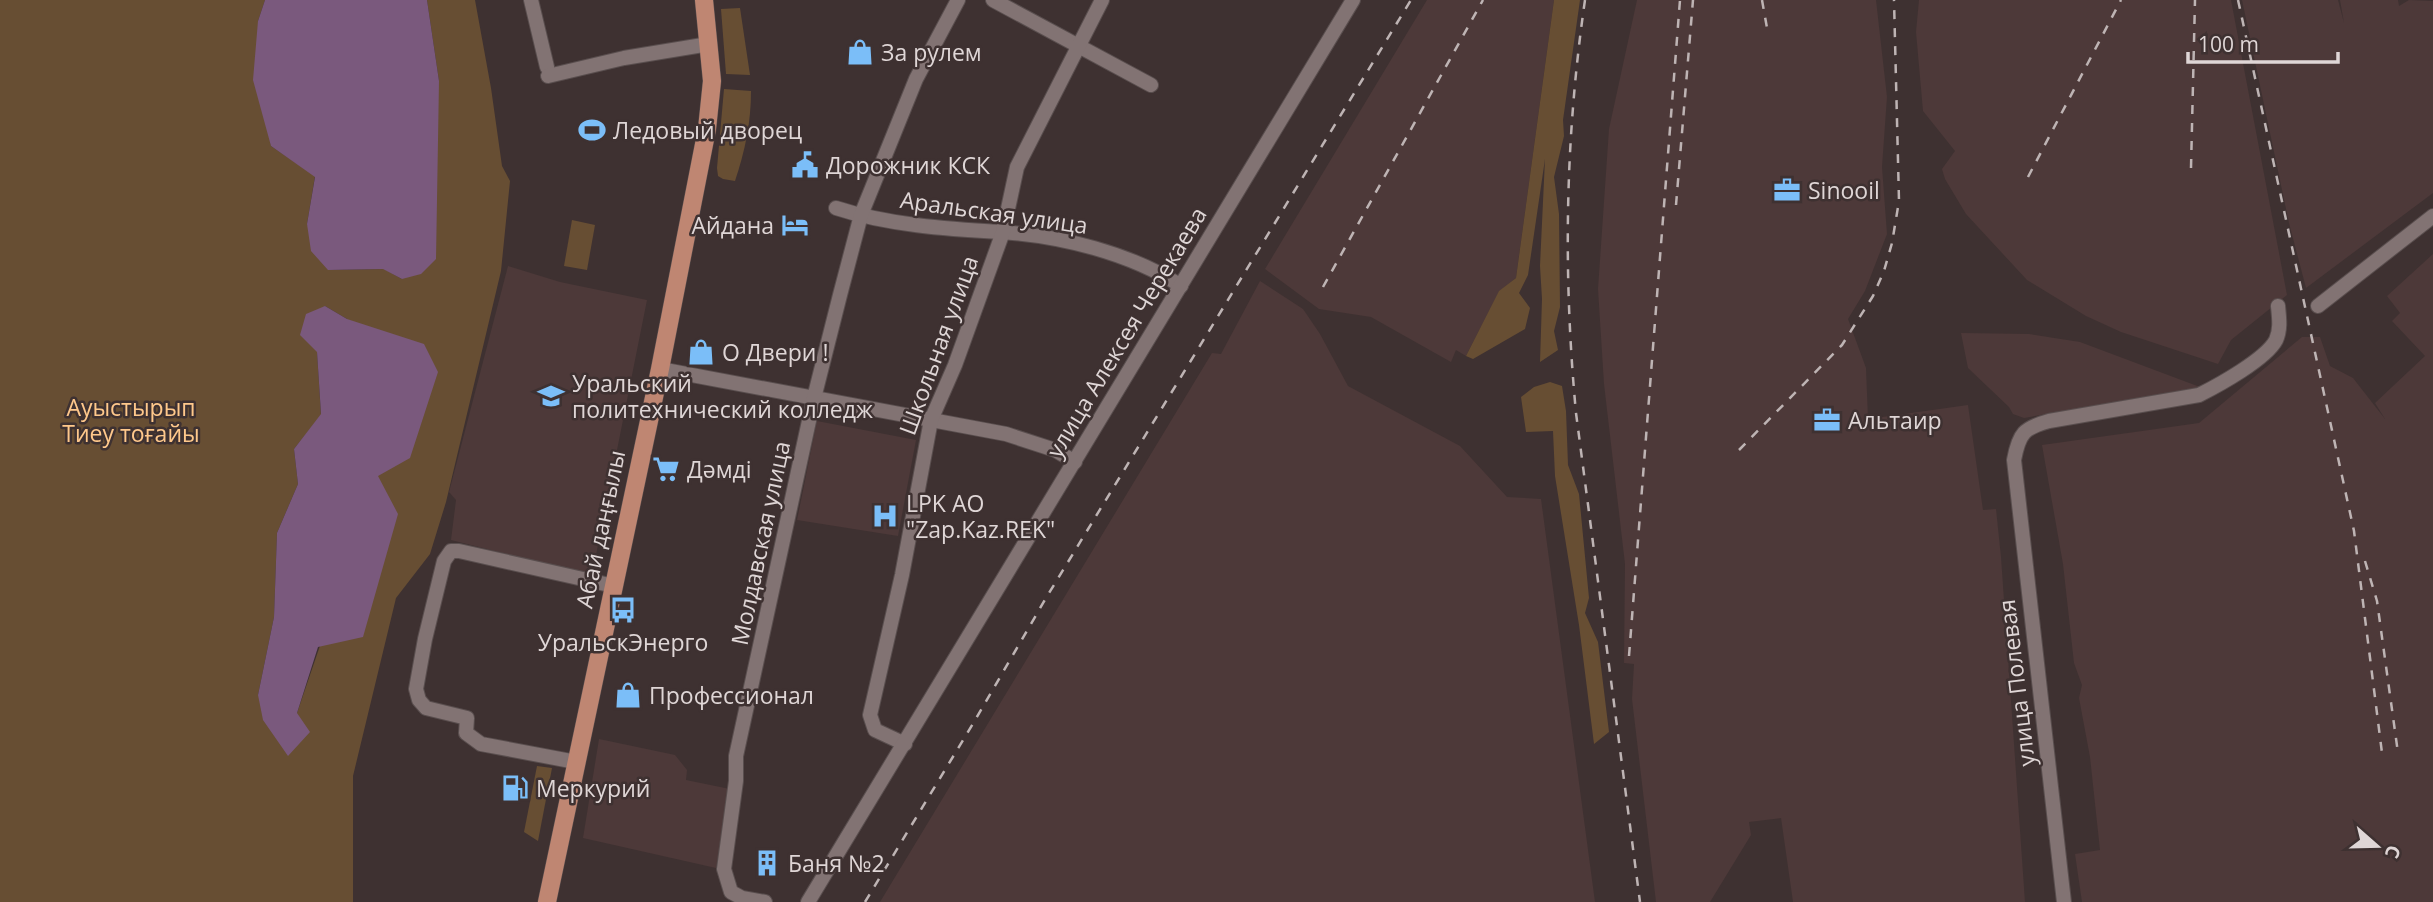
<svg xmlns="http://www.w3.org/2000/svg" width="2433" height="902" viewBox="0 0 2433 902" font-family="'Open Sans',sans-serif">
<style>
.built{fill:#4d3939}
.green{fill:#674e33;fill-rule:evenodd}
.water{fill:#7a597d}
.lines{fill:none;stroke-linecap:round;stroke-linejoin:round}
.minor-casing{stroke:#594e4e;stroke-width:16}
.major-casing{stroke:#594e4e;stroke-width:19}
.minor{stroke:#827373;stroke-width:14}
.major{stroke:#bf8672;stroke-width:18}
.rail{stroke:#beb4b4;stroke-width:2.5;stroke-dasharray:9 9;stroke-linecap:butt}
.labels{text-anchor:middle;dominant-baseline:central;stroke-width:5;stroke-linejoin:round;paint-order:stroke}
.poi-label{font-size:23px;fill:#dfd6d6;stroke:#3e3131;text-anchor:start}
.street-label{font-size:23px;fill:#dfd6d6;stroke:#3e3131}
.park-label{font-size:23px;fill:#ffc88b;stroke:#3e3131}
</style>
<rect width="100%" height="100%" fill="#3e3131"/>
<g class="built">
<polygon points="1427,0 1554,0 1516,278 1499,292 1466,356 1456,350 1451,362 1371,317 1319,309 1265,269"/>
<polygon points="1637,0 1876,0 1887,97 1882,167 1887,234 1865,291 1848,319 1866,368 1868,419 1968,405 1983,510 1996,509 2001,557 2025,902 1793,902 1781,818 1749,822 1751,835 1710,902 1656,902 1632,699 1634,664 1624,663 1625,564 1604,384 1598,289 1609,129"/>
<polygon points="1919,0 2231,0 2287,295 2231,340 2218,364 2121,332 2086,316 2027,280 1966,214 1945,179 1942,169 1955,151 1923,111 1916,32"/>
<polygon points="2242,0 2338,0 2344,23 2340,0 2398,0 2399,6 2409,0 2433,1 2433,193 2306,288 2289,223"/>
<polygon points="2433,254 2433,902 2082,902 2075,854 2100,850 2090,757 2079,698 2082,685 2074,663 2063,564 2042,445 2199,423 2302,337 2320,337 2330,366 2353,378 2385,419 2375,403 2425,356 2392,321 2400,313 2387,296"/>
<polygon points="508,266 560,282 647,300 592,575 451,540 456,500 449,492"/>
<polygon points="1260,281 1303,309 1320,334 1348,386 1460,446 1507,497 1541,499 1595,902 880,902 1212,353 1221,354"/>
<polygon points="1961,333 2029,334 2080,342 2200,387 2024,418 2013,414 2009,407 1968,368"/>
<polygon points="817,421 916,440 898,536 797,520"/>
<polygon points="599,739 675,755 687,770 686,780 730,789 716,868 583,838"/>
</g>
<g class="green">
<path d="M0 0H265L258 21 271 146 315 176 307 224 329 270 384 269 402 279 439 81 427 0H475L491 88 502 166 510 181 501 271 446 502 430 554 396 598 353 776V902H0ZM325 306 347 319 378 476 297 713 258 695 274 617 277 533 298 484 294 449 321 415 317 352Z"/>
<polygon points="1554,0 1580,0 1563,120 1564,136 1554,177 1559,214 1560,307 1554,331 1558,350 1540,362 1542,299 1540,266 1545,159 1528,275 1519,293 1530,308 1525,329 1473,359 1466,356 1499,291 1516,278"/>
<polygon points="740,8 750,75 726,74 721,9"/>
<path d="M724 89 751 91C751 123 745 151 735 181L723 179 718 176 717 168Z"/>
<polygon points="572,220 595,225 587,270 564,266"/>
<polygon points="1550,382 1562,386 1566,411 1568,465 1579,494 1589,598 1585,613 1598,642 1609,732 1594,744 1579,625 1555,476 1553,431 1526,432 1521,397 1534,387"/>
<polygon points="537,766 552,768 538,841 524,832"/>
</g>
<g class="water">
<polygon points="265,0 427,0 439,81 436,259 421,274 402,279 383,269 328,270 311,251 307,224 315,177 271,146 253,80 258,21"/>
<polygon points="325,306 347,319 424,344 438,372 410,458 378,476 398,514 363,637 318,647 297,713 310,732 288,756 263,720 258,695 274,617 277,533 298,484 294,449 321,414 317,352 300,335 306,314"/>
</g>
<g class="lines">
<g class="minor-casing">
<g id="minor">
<polyline points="531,0 547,67"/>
<polyline points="993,0 1151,85"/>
<polyline points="548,76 624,58 709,44"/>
<path d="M836 208C888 225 946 229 1001 232 1061 236 1130 253 1181 286"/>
<polyline points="2318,306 2433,216"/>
<polyline points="660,369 1006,434 1055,450 1075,462"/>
<polyline points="905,744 875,730 870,715 902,575 931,420 955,365 1003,232 1017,167 1102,0"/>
<polyline points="576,762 481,744 466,733 467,718 426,708 419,700 416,689 425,639 444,561 451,551 459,551 614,586"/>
<polyline points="765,902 742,898 731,892 724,869 736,781 736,756 814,398 840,295 861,215 916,79 958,0"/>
<polyline points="808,902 1353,0"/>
<path d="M2064 902 2014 460C2019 433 2024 428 2049 421L2199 395C2219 385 2266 359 2276 340 2281 329 2279 317 2278 306"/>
</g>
</g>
<g class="major-casing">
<polyline id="major" points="547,902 660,369 707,129 712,81 704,0"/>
</g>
<use href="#minor" class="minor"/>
<use href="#major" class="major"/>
<g class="rail">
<path d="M1585 0C1565 138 1563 274 1576 413L1640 902"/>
<polyline points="1762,0 1767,28"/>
<polyline points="2238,0 2354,531 2382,753"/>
<polyline points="2191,168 2195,0"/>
<polyline points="2028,177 2121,0"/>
<polyline points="1676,205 1693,0"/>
<polyline points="1323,287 1483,0"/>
<polyline points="1739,450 1842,345 1873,296 1884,271 1892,243 1899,201 1894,0"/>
<polyline points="2365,561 2377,601 2398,753"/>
<polyline points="1629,656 1680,0"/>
<polyline points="865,902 974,722 1046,598 1411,0"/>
</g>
</g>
<defs>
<g id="shop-bare" transform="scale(2.1)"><path d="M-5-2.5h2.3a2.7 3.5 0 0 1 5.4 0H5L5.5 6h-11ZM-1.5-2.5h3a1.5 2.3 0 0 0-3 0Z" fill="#7bbef8" stroke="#3e3131" stroke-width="2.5" paint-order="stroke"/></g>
<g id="stadium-bare" transform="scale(2.1)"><path d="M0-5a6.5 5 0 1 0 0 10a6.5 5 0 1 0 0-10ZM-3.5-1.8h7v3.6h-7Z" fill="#7bbef8" stroke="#3e3131" stroke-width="2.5" paint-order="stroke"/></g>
<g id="civic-bare" transform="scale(2.1)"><path d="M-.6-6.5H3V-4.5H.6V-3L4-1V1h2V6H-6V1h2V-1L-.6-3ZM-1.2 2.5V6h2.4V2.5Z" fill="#7bbef8" stroke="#3e3131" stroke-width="2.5" paint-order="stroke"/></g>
<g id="office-bare" transform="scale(2.1)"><path d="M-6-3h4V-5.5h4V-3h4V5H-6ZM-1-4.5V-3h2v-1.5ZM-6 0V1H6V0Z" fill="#7bbef8" stroke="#3e3131" stroke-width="2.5" paint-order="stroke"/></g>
<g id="hotel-bare" transform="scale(2.1)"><path d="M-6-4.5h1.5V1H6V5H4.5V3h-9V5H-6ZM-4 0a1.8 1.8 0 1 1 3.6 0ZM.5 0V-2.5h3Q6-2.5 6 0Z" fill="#7bbef8" stroke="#3e3131" stroke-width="2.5" paint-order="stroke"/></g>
<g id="university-bare" transform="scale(2.1)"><path d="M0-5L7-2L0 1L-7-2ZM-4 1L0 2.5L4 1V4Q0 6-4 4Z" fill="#7bbef8" stroke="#3e3131" stroke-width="2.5" paint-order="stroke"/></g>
<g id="supermarket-bare" transform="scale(2.1)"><path d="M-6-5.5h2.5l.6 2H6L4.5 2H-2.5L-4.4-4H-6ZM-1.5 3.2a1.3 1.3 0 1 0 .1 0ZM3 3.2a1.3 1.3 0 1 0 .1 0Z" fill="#7bbef8" stroke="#3e3131" stroke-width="2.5" paint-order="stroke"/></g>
<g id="hospital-bare" transform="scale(2.1)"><path d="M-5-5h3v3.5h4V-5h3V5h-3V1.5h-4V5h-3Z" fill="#7bbef8" stroke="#3e3131" stroke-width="2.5" paint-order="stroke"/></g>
<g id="bus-bare" transform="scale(2.1)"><path d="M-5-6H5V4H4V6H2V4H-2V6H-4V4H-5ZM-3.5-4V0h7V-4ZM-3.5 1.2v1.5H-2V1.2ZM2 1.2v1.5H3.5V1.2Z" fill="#7bbef8" stroke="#3e3131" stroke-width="2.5" paint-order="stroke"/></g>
<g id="fuel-bare" transform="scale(2.1)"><path d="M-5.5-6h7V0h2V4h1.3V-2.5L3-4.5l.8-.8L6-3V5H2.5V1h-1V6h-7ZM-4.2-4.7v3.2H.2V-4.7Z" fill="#7bbef8" stroke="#3e3131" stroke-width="2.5" paint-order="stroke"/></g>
<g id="building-bare" transform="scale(2.1)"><path d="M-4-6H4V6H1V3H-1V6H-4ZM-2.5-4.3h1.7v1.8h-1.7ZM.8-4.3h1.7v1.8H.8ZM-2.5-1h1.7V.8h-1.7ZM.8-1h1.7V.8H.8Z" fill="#7bbef8" stroke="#3e3131" stroke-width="2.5" paint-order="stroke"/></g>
</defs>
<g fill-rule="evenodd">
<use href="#shop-bare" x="860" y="52"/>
<use href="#stadium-bare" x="592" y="130"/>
<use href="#civic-bare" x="805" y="165"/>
<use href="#office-bare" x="1787" y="190"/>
<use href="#hotel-bare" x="795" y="225"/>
<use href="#shop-bare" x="701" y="352"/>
<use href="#university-bare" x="551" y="396"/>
<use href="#office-bare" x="1827" y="420"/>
<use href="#supermarket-bare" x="666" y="469"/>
<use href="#hospital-bare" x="885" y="516"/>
<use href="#bus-bare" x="623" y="610"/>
<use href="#shop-bare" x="628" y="695"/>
<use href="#fuel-bare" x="515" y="788"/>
<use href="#building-bare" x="767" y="863"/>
</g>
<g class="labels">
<g class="poi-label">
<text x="881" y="52">За рулем</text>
<text x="613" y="130">Ледовый дворец</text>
<text x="826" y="165">Дорожник КСК</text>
<text x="1808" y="190">Sinooil</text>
<text x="774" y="225" text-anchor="end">Айдана</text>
<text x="722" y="352">О Двери !</text>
<text x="572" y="383">Уральский<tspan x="572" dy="26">политехнический колледж</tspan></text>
<text x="1848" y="420">Альтаир</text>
<text x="687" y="469">Дəмді</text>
<text x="906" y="503">LPK AO<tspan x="906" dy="26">"Zap.Kaz.REK"</tspan></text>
<text x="623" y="642" text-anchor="middle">УральскЭнерго</text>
<text x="649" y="695">Профессионал</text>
<text x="536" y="788">Меркурий</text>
<text x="788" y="863">Баня №2</text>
</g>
<g class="street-label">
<text transform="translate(994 212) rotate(8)">Аральская улица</text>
<text transform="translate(1126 332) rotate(-59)">улица Алексея Черекаева</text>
<text transform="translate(938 345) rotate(-70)">Школьная улица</text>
<text transform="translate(600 529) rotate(-78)">Абай даңғылы</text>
<text transform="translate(760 543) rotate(-78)">Молдавская улица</text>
<text transform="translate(2016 683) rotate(-97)">улица Полевая</text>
</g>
<g class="park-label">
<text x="131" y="407">Ауыстырып<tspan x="131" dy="26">Тиеу тоғайы</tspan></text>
</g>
</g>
<g transform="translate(2377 846) rotate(110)" stroke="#3e3131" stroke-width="5" paint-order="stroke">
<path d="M0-5L12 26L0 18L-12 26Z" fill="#dfd6d6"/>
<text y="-10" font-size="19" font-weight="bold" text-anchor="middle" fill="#dfd6d6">С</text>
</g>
<path d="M2188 52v10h150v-10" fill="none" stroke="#dfd6d6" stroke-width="3.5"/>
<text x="2198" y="52" font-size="21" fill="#dfd6d6" stroke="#3e3131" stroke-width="5" paint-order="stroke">100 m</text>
</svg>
